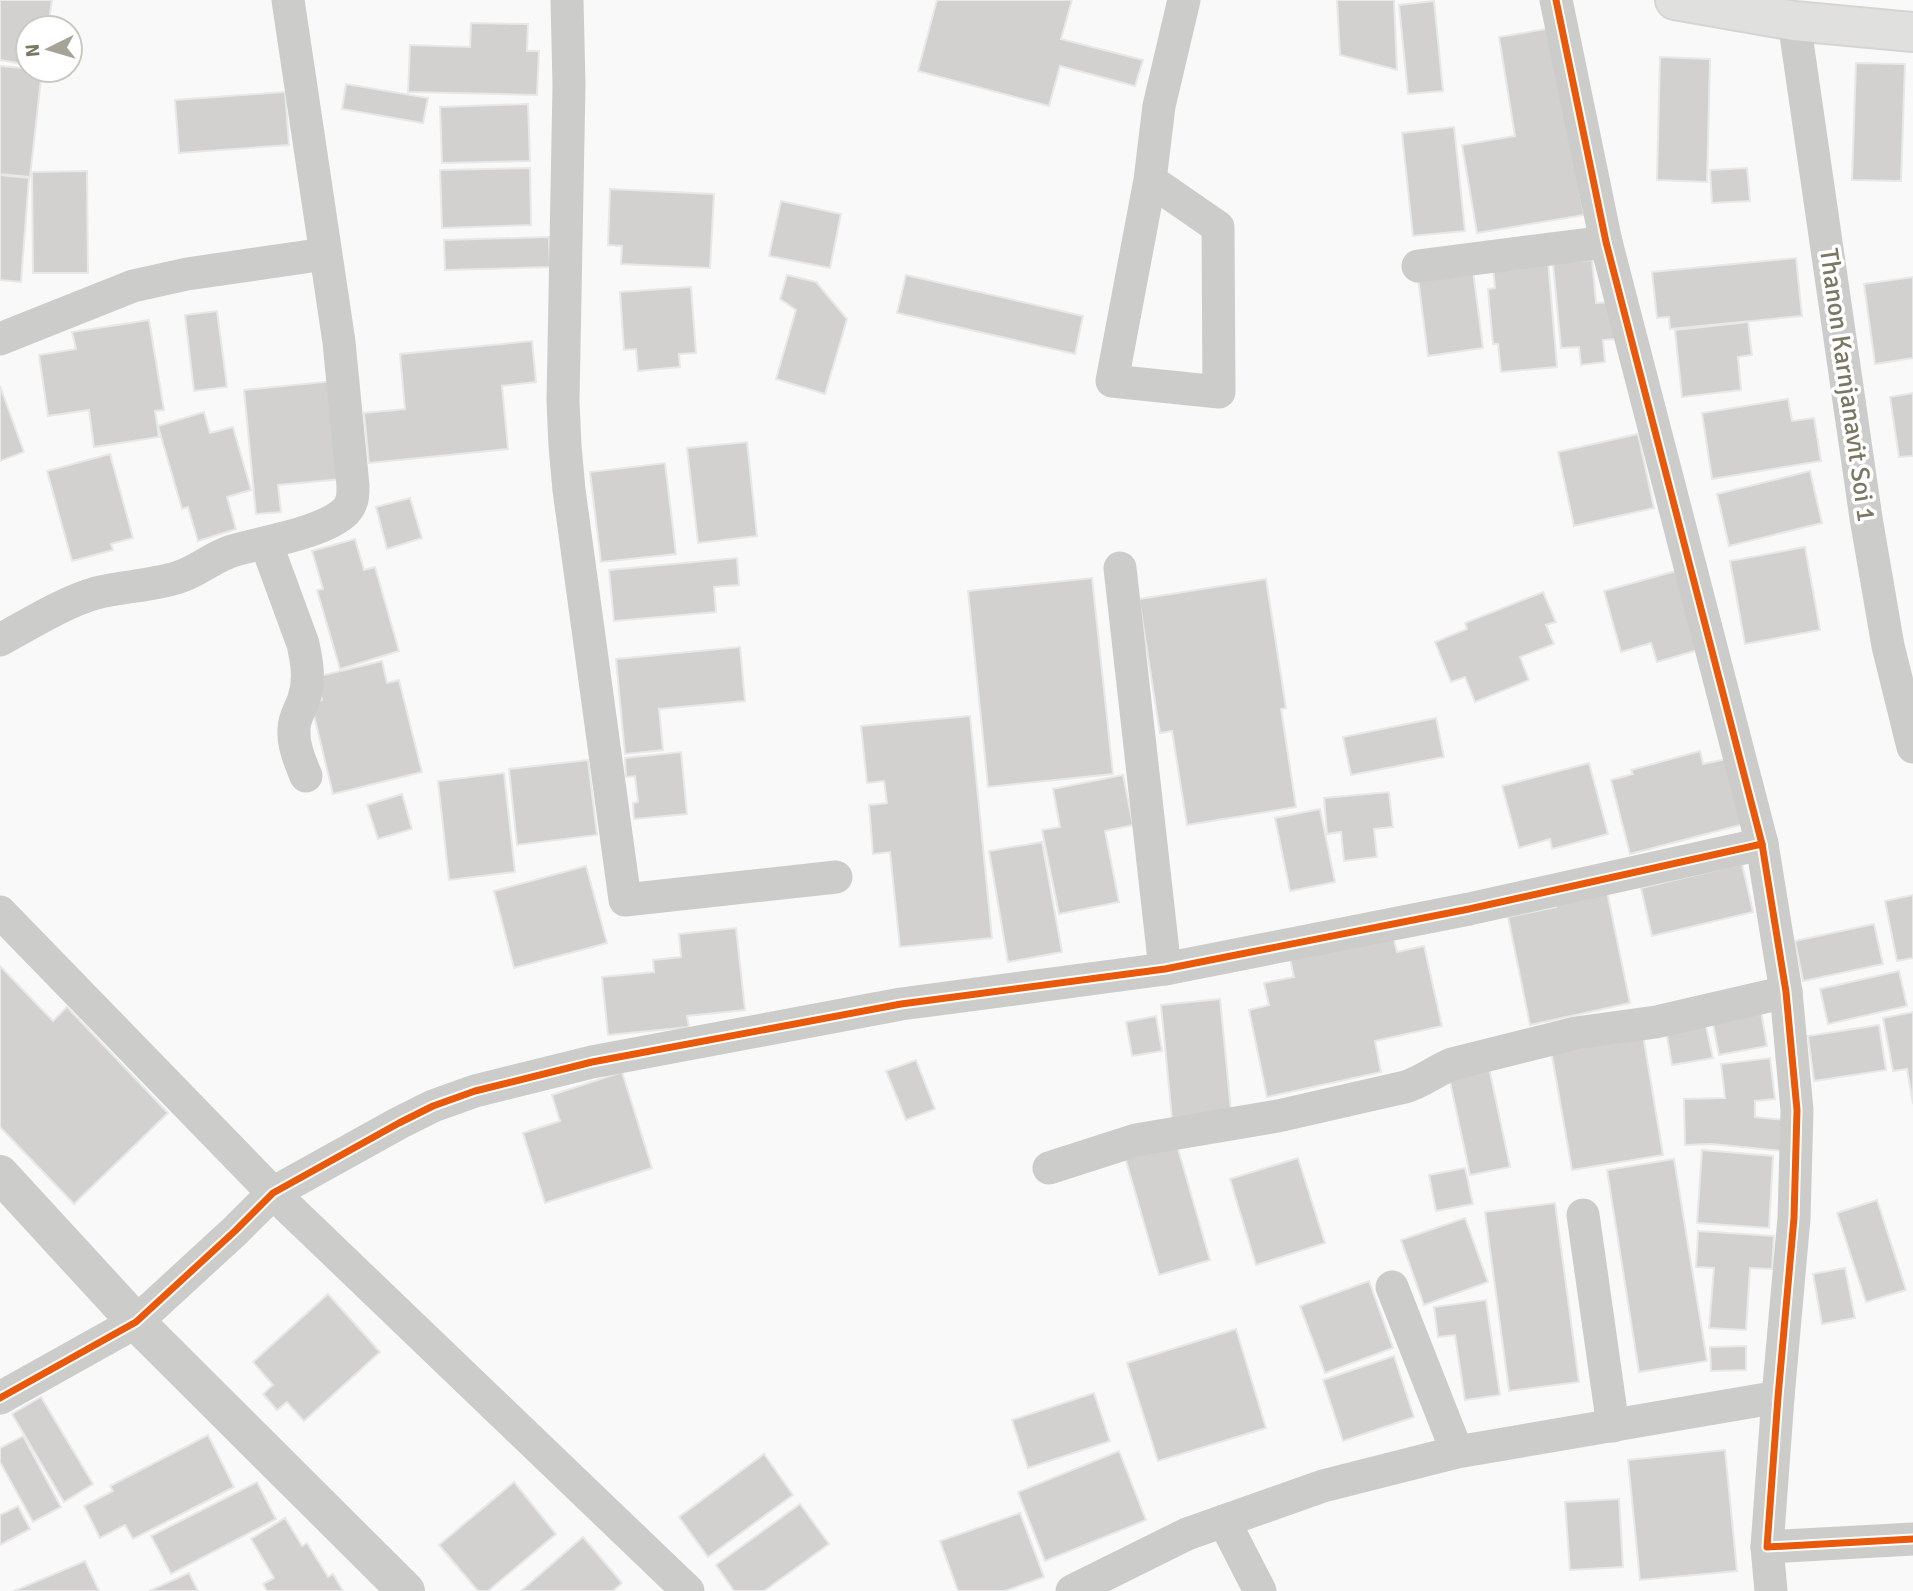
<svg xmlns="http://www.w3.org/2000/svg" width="1913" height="1591" viewBox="0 0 1913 1591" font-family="Signika,sans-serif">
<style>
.building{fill:#d2d1d0;stroke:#e8e8e8;stroke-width:2}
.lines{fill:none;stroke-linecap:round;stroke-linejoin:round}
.primary-casing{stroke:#d6d5d4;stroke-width:42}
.minor{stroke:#ccccca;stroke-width:33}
.tertiary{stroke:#ccccca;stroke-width:38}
.primary{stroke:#e0e0df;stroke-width:38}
.cycleway-casing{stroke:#fff;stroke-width:11}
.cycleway{stroke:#e8590c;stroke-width:7}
.labels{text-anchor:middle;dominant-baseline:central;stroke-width:7;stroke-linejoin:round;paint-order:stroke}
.street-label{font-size:26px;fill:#7a7763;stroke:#fff}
</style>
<rect width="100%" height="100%" fill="#f9f9f9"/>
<g class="building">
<polygon points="0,0 52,0 48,28 28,28 28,65 0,60"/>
<polygon points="937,0 1072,0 1061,39 1143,60 1135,86 1060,66 1049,106 918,71"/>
<polygon points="1337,0 1394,0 1397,70 1340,55"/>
<polygon points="1434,1 1443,91 1408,94 1399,5"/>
<polygon points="471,23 528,24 527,51 539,51 537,95 408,92 410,45 470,47"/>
<polygon points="1552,28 1584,215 1477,233 1462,145 1515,136 1499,37"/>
<polygon points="1660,57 1710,59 1707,182 1657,180"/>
<polygon points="1856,63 1905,64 1901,181 1852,180"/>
<polygon points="0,66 42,70 30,177 0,174"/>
<polygon points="346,84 428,98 423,123 342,109"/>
<polygon points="285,92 289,145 179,153 175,100"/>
<polygon points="528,104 530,161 442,163 440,107"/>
<polygon points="1454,127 1465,231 1413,236 1402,133"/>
<polygon points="530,168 531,225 442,228 440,170"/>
<polygon points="1747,168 1750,201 1712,203 1710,170"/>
<polygon points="87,171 88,273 33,273 32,172"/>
<polygon points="0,175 29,178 21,282 0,280"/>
<polygon points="610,189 714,194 710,268 621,264 622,246 608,245"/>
<polygon points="781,201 841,214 830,268 769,256"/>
<polygon points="549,237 550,267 445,270 444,240"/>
<polygon points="1796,258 1802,316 1670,329 1669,317 1657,318 1652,272"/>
<polygon points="1592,260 1596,303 1612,302 1616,339 1603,340 1605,362 1581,365 1579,347 1561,348 1553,263"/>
<polygon points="1548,261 1557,367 1501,372 1498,344 1493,344 1488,289 1495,288 1493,266"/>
<polygon points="1472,263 1483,348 1428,356 1417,270"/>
<polygon points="787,275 816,282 847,319 825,394 776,379 796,310 780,299"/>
<polygon points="906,275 1083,316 1075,354 897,313"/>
<polygon points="1913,277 1913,358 1875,364 1864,284"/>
<polygon points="691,287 696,353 679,354 680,367 638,371 636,349 624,350 620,292"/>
<polygon points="217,311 227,387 194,391 185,315"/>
<polygon points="149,320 164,410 155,411 159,437 94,447 89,410 48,416 39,355 76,349 72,332"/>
<polygon points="1748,322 1752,355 1738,357 1741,390 1682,397 1675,330"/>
<polygon points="532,341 536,382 502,386 508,449 369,463 364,413 405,409 400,354"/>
<polygon points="333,381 343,479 278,485 281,512 256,514 244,390"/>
<polygon points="0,386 24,452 0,461"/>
<polygon points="1913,393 1913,456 1899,457 1890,397"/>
<polygon points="1788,399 1792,421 1814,418 1821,461 1712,479 1702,413"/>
<polygon points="204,412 210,433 233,427 251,490 227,497 236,529 198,541 188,507 182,509 158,426"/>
<polygon points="1638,434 1654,508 1574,526 1558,452"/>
<polygon points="747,442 757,536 698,543 687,448"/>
<polygon points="110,454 133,538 111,544 113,550 72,561 47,471"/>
<polygon points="665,463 676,554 601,562 590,472"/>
<polygon points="1810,471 1822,523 1729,546 1717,494"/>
<polygon points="410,498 422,538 387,549 376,507"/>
<polygon points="355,539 364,570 375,567 399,651 340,669 317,590 323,589 312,551"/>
<polygon points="1805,547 1820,630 1745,644 1730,561"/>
<polygon points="737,558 739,585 714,587 716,612 614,621 609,570"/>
<polygon points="1676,571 1698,650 1657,662 1651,643 1621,652 1604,591"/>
<polygon points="1092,578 1113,774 988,787 968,591"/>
<polygon points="1266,579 1286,708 1281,709 1296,807 1187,825 1172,731 1160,733 1139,599"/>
<polygon points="1543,592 1556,622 1546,625 1554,644 1520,657 1529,680 1475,702 1465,677 1451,682 1435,642 1467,629 1465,623"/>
<polygon points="740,647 745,701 659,709 663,750 625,754 616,659"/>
<polygon points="382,661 387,683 399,680 422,772 333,794 311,703 322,700 316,677"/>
<polygon points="970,716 992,938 900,947 890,852 873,854 869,805 887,803 884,781 867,783 861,726"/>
<polygon points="1436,718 1444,757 1351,775 1343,737"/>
<polygon points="1700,751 1703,764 1727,759 1744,824 1630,854 1611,780 1633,774 1631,770"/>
<polygon points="681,752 687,814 634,819 633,803 638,802 635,776 626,777 625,758"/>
<polygon points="588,760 597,835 517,845 509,769"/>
<polygon points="1589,763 1608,834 1552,849 1550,839 1519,848 1502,786"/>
<polygon points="504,773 515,872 449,880 438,781"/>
<polygon points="1123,775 1133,825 1105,831 1119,902 1059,914 1042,830 1060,827 1053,789"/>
<polygon points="1389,792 1393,827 1374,829 1377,857 1344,861 1341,832 1327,834 1324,798"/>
<polygon points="402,794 412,829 378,839 367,805"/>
<polygon points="1320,809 1335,882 1290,891 1275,818"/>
<polygon points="1042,842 1062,952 1008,962 989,851"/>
<polygon points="1742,864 1753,912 1652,936 1641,888"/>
<polygon points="586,866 607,943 514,968 494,891"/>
<polygon points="1606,887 1630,1003 1530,1025 1508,917 1556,907 1554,898"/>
<polygon points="1913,895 1913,958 1897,961 1885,901"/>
<polygon points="1874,924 1883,964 1803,981 1795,941"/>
<polygon points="736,928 745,1010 687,1016 689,1027 608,1035 602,977 654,972 653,960 681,957 679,934"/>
<polygon points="1393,936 1397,952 1424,946 1442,1026 1375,1041 1381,1072 1267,1097 1249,1010 1269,1005 1264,983 1294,977 1290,959"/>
<polygon points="0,966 53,1021 67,1007 168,1113 74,1204 0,1127"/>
<polygon points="1899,971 1907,1006 1828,1024 1820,989"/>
<polygon points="1220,999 1231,1111 1172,1118 1161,1005"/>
<polygon points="1760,1005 1767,1046 1719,1055 1711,1014"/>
<polygon points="1913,1012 1913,1104 1907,1069 1893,1071 1883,1018"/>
<polygon points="1156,1016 1162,1051 1132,1056 1126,1022"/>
<polygon points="1705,1022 1713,1058 1672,1065 1666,1030"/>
<polygon points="1879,1025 1886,1070 1814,1081 1808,1036"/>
<polygon points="1643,1035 1663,1155 1572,1170 1551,1050"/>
<polygon points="1770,1058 1775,1099 1755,1101 1755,1117 1785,1120 1782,1151 1712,1144 1685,1145 1684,1099 1725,1098 1721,1064"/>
<polygon points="916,1060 935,1109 906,1120 886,1071"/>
<polygon points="1488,1063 1510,1167 1470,1175 1448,1072"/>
<polygon points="622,1072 652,1168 545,1203 523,1133 560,1121 552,1095"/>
<polygon points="1176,1142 1210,1260 1159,1275 1125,1157"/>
<polygon points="1702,1150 1773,1156 1769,1228 1697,1223"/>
<polygon points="1298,1158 1325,1243 1256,1265 1230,1179"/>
<polygon points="1674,1159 1707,1361 1639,1372 1607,1170"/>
<polygon points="1465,1168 1473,1204 1436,1211 1429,1175"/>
<polygon points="1877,1200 1906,1290 1866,1302 1837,1213"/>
<polygon points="1555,1203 1579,1382 1509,1391 1485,1212"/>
<polygon points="1465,1218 1488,1282 1424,1305 1401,1240"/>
<polygon points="1698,1231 1774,1236 1772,1269 1750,1268 1746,1330 1709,1328 1714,1268 1696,1267"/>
<polygon points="1845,1268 1855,1318 1822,1324 1813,1274"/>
<polygon points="1369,1281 1393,1348 1325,1373 1300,1306"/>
<polygon points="328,1294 380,1352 304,1421 287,1402 277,1410 263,1394 273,1385 253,1362"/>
<polygon points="1486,1300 1500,1395 1465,1400 1455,1335 1438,1337 1434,1307"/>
<polygon points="1236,1329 1266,1428 1158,1461 1127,1363"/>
<polygon points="1746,1346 1746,1370 1711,1371 1710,1347"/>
<polygon points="1394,1356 1414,1417 1343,1441 1323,1380"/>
<polygon points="1094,1393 1110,1441 1028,1468 1012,1420"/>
<polygon points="41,1397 93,1484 64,1502 12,1414"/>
<polygon points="208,1435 234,1487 133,1539 125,1525 100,1538 84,1506 113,1491 110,1486"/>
<polygon points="23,1436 61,1507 33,1522 0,1462 0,1448"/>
<polygon points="1725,1450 1737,1571 1640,1580 1628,1460"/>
<polygon points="1119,1451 1146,1520 1045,1561 1018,1492"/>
<polygon points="764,1454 793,1495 708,1557 679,1517"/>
<polygon points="257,1482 276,1519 171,1574 151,1536"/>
<polygon points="514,1482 556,1534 488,1591 478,1591 439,1545"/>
<polygon points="1619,1499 1623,1567 1570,1570 1565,1502"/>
<polygon points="800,1504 829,1544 764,1591 734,1591 716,1565"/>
<polygon points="18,1506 30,1529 0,1545 0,1515"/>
<polygon points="1020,1513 1044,1577 1005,1591 958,1591 940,1541"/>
<polygon points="285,1518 302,1546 307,1543 328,1577 333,1574 343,1591 267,1591 263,1584 274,1578 251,1539"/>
<polygon points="583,1537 622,1583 613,1591 521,1591"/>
<polygon points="85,1561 99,1591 14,1591"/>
<polygon points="189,1573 198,1591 149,1591"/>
</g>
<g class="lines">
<g class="primary-casing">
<polyline id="primary" points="1675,0 1794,21 1913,32"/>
</g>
<g class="minor">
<polyline points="567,0 569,85 563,401 565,446 569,490 625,900 836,877"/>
<polyline points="1556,0 1606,242 1762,844 1786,992 1797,1110 1794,1218 1778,1397 1767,1547 1913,1539"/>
<polyline points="1794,21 1866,518 1888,646 1913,747"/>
<polyline points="1150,180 1218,227 1219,392 1112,381 1150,180 1159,106 1184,0"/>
<polyline points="1418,266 1606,242"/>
<polyline points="0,339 133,286 187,274 325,254"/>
<path d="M266 543 303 644C307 662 310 680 304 698 301 709 294 717 294 729 293 746 300 761 306 776"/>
<polyline points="1120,568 1165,969"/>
<path d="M0 640C30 624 62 603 96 593 123 586 152 586 179 577 198 571 213 557 232 551 262 542 324 533 346 511 353 503 353 495 353 486L339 342 288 0"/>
<polyline points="0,912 273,1193 688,1591"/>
<path d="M1049 1168 1136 1140 1278 1116 1405 1087C1422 1082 1435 1071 1452 1064L1576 1033 1656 1022 1786 992"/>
<polyline points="1583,1215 1613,1426"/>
<polyline points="1392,1287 1457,1452"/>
<polyline points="0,1398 136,1322 235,1231 273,1193 399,1123 433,1106 475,1091 592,1062 901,1004 1165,969 1469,909 1762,844"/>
<polyline points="1224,1521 1260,1591"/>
<polyline points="1767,1547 1771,1591"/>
<polyline points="1072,1591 1187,1534 1323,1486 1457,1452 1778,1397"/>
</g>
<polyline class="tertiary" points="0,1174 136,1322 406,1591"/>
<use href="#primary" class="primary"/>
<g class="cycleway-casing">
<g id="cycleway">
<polyline points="1556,0 1606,242 1762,844 1786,992 1797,1110 1794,1218 1778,1397 1767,1547 1913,1539"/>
<polyline points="0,1398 136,1322 235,1231 273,1193 399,1123 433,1106 475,1091 592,1062 901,1004 1165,969 1469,909 1762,844"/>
</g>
</g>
<use href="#cycleway" class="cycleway"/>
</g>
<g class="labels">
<g class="street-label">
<text transform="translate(1847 385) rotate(82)">Thanon Karnjanavit Soi 1</text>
</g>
</g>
<g transform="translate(49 49) rotate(265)"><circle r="33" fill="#ffffff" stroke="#cac9c1" stroke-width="2"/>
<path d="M0-5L12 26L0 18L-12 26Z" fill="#a6a498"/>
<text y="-10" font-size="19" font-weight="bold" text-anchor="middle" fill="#7a7763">N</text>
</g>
</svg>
